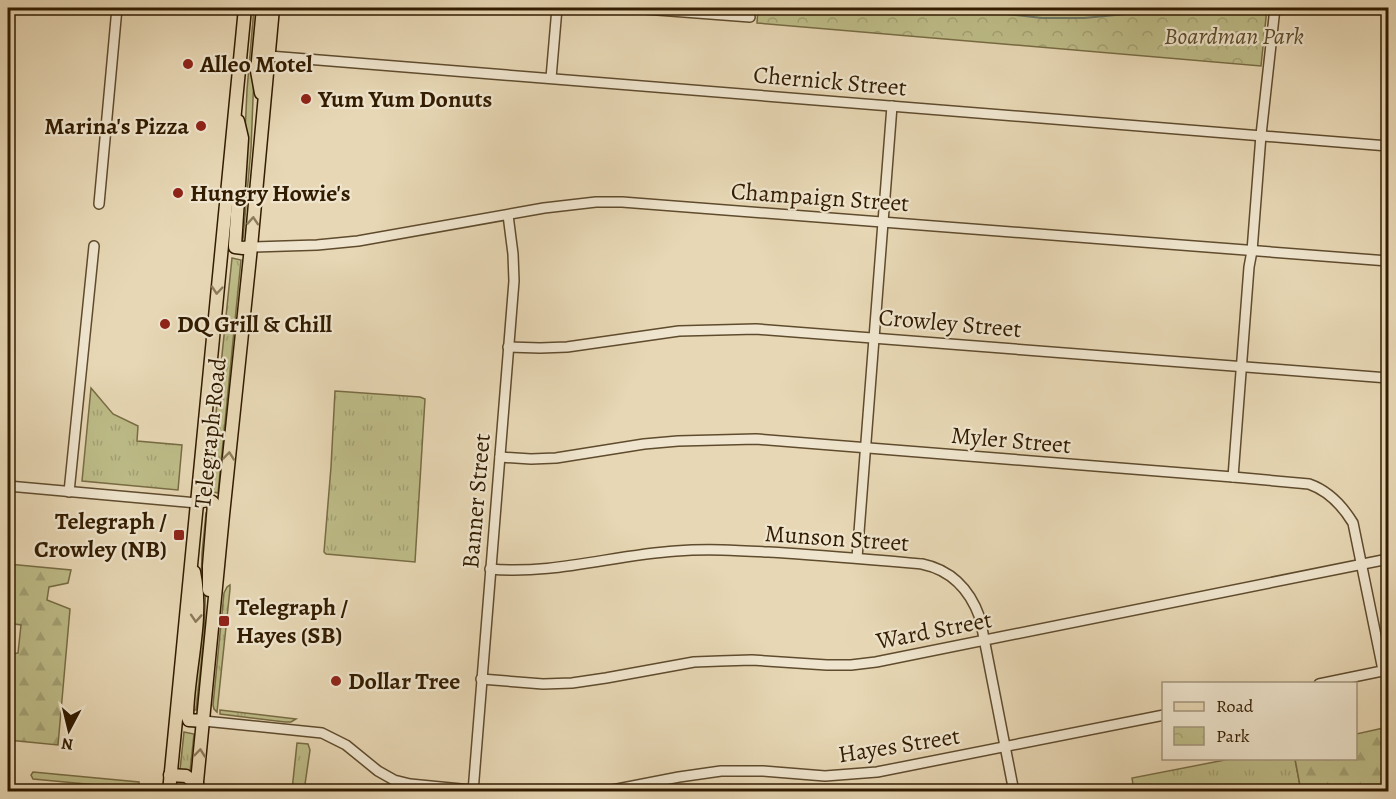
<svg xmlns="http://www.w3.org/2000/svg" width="1396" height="799" viewBox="0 0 1396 799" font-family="Alegreya,serif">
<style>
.grass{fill:url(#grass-tufts);stroke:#786c44;stroke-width:1.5}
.forest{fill:url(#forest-firs);stroke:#786c44;stroke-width:1.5}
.park{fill:url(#park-crowns);stroke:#786c44;stroke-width:1.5}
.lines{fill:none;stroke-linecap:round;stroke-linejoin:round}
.stream{stroke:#6f7a6a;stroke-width:2}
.minor-casing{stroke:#5f4b2d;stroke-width:12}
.major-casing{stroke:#321c00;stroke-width:15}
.minor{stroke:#efe5ce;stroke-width:9}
.major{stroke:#e7d7b4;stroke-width:12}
.oneway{stroke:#8c7a5a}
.poi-dot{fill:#8f2418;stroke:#efe5ce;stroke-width:2}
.labels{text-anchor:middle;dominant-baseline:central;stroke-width:4.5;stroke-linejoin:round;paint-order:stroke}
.park-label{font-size:24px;font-style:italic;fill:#5c4c29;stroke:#efe5ce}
.poi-label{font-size:24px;font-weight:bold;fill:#321c00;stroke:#efe5ce;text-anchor:start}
.street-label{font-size:24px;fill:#321c00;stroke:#efe5ce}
</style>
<defs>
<pattern id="grass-tufts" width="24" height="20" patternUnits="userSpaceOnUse" patternTransform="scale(1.5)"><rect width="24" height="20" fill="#bdbc88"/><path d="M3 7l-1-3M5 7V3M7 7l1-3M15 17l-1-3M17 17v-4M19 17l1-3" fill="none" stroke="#a3a174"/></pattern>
<pattern id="forest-firs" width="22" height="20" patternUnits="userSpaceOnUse" patternTransform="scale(1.5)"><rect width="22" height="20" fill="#bdbc88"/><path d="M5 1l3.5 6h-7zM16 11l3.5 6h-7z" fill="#a3a174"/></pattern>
<pattern id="park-crowns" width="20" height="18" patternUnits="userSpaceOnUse" patternTransform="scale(1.5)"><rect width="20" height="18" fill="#bdbc88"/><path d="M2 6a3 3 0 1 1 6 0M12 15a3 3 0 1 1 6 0" fill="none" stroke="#a3a174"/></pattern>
</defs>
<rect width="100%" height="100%" fill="#e7d7b4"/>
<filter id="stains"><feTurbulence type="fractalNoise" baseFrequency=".00333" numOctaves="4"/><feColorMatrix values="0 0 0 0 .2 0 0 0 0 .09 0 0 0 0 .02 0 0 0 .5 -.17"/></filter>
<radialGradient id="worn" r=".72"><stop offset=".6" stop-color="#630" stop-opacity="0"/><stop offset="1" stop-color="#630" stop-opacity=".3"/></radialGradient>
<g class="grass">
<polygon points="254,8 260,8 254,74 251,149 243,239 240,239 247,90"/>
<polygon points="232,258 241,260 218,493 208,491"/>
<polygon points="91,388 113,414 138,426 137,441 182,445 178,490 82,481"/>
<polygon points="335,391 420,397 425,399 415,562 326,554 324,552 331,467"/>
<polygon points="206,513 208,513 204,637 196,710 194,710 193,713 200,618 202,553"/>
<polygon points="230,585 230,589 217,712 214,709 213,705 224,593 227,587"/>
<polygon points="220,710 296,719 291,722 285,722 220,714"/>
<polygon points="184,732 194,734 190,772 180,770"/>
<polygon points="297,743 308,744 310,750 304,791 294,791 292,790"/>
<polygon points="1230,759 1295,759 1301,791 1134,791 1132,778"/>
<polygon points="33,772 139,782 139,787 143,791 122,791 118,787 33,779 31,775"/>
</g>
<g class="forest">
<polygon points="8,564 71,570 68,583 49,587 47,600 70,609 58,745 8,740 8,654 18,653 21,625 8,623"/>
<polygon points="1388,727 1388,791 1301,791 1295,759 1356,758 1356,734"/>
</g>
<polygon class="park" points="758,8 1267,8 1261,66 757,23"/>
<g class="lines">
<polyline class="stream" points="952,8 1042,18 1084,18 1190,8"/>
<g class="minor-casing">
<g id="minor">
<polyline points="631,8 750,17"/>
<polyline points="269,56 1388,146"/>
<polyline points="551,78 557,8"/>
<polyline points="99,204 117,8"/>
<polyline points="251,247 317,245 358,241 544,208 596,202 622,202 1388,261"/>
<polyline points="508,347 540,348 567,347 679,331 756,329 1388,378"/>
<path d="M500 457 531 459 556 458 644 444 678 441 756 439 1233 477 1309 484C1329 491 1342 505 1353 523L1383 670"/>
<polyline points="1233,477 1249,267 1252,251 1261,135 1275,8"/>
<polyline points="8,486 197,503"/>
<polyline points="69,492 94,246"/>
<polyline points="857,558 892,106"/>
<path d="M490 569C553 575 613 555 676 551 712 548 748 551 785 553 831 556 876 560 922 564 951 570 970 590 980 618L1014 792"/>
<polyline points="481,679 543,684 572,683 606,678 694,662 720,661 752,660 827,665 851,665 876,662 1388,559"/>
<polyline points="1319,684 1387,670"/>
<polyline points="204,721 322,733 346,745 378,771 394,780 410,784 492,792"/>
<polyline points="473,792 514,281 513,254 508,215"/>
<polyline points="602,792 679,777 721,771 763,771 825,776 877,772 1164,715"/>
</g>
</g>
<g class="major-casing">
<g id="major">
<polyline points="261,93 257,71 263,8"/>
<polyline points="238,121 242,138 235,245 235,247 243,248 251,247"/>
<path d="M197 503C202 501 210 498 214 504L209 566V590"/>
<path d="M194 572C204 619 188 668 187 715L189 720 204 721"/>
<polyline points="170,775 186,776 197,784"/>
<polyline points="169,792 245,8"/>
<polyline points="196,792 223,515 251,247 273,8"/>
</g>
</g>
<use href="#minor" class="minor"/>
<use href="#major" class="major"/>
</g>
<defs><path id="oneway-chevron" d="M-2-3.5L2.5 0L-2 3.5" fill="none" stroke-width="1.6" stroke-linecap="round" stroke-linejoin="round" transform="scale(1.5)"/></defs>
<g class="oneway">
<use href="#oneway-chevron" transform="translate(253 221) rotate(-86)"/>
<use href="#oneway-chevron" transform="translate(217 290) rotate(95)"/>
<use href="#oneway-chevron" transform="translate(229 456) rotate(-84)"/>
<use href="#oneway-chevron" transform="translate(196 618) rotate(94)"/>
<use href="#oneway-chevron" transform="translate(200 753) rotate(-84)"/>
</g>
<g class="poi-dot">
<circle cx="188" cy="64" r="6"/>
<circle cx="306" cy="99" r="6"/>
<circle cx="201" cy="126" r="6"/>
<circle cx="178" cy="193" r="6"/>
<circle cx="165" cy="324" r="6"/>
<rect x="173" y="529" width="12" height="12" rx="3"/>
<rect x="218" y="615" width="12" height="12" rx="3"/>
<circle cx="336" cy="681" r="6"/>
</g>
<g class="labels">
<g class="park-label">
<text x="1234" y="36">Boardman Park</text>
</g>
<g class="poi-label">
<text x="200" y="64">Alleo Motel</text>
<text x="318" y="99">Yum Yum Donuts</text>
<text x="189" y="126" text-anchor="end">Marina's Pizza</text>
<text x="190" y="193">Hungry Howie's</text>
<text x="177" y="324">DQ Grill &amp; Chill</text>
<text x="167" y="521" text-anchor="end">Telegraph /<tspan x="167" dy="28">Crowley (NB)</tspan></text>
<text x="236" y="607">Telegraph /<tspan x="236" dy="28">Hayes (SB)</tspan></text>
<text x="348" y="681">Dollar Tree</text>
</g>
<g class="street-label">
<text transform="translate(830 81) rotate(5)">Chernick Street</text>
<text transform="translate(820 197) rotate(4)">Champaign Street</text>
<text transform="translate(950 323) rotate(5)">Crowley Street</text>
<text transform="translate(210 433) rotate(-84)">Telegraph Road</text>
<text transform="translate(1011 440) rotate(5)">Myler Street</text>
<text transform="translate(476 501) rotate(-85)">Banner Street</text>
<text transform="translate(837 538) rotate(4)">Munson Street</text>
<text transform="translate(934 630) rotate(-11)">Ward Street</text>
<text transform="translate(899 745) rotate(-9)">Hayes Street</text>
</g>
</g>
<rect width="1396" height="799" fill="none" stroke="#e7d7b4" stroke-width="30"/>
<rect x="9" y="9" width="1378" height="781" fill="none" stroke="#321c00" stroke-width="3"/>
<rect x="15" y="15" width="1366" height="769" fill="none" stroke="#321c00" stroke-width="1.5"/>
<rect x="1162" y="682" width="195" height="78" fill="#efe5ce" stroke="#a3957c" stroke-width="1.5"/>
<rect x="1174" y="702" width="30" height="9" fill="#e7d7b4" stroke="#a3957c" stroke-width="1.5"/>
<text x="1216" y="712" font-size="18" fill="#321c00">Road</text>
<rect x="1174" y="727" width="30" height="18" fill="url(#park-crowns)" stroke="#a3957c" stroke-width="1.5"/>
<text x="1216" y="742" font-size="18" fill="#321c00">Park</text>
<g transform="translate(69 730) rotate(187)" stroke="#efe5ce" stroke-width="4.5" paint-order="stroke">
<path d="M0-4.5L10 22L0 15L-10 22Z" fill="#321c00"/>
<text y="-9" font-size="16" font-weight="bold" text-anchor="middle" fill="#321c00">N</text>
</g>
<rect width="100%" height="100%" filter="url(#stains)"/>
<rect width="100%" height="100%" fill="url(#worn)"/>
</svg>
